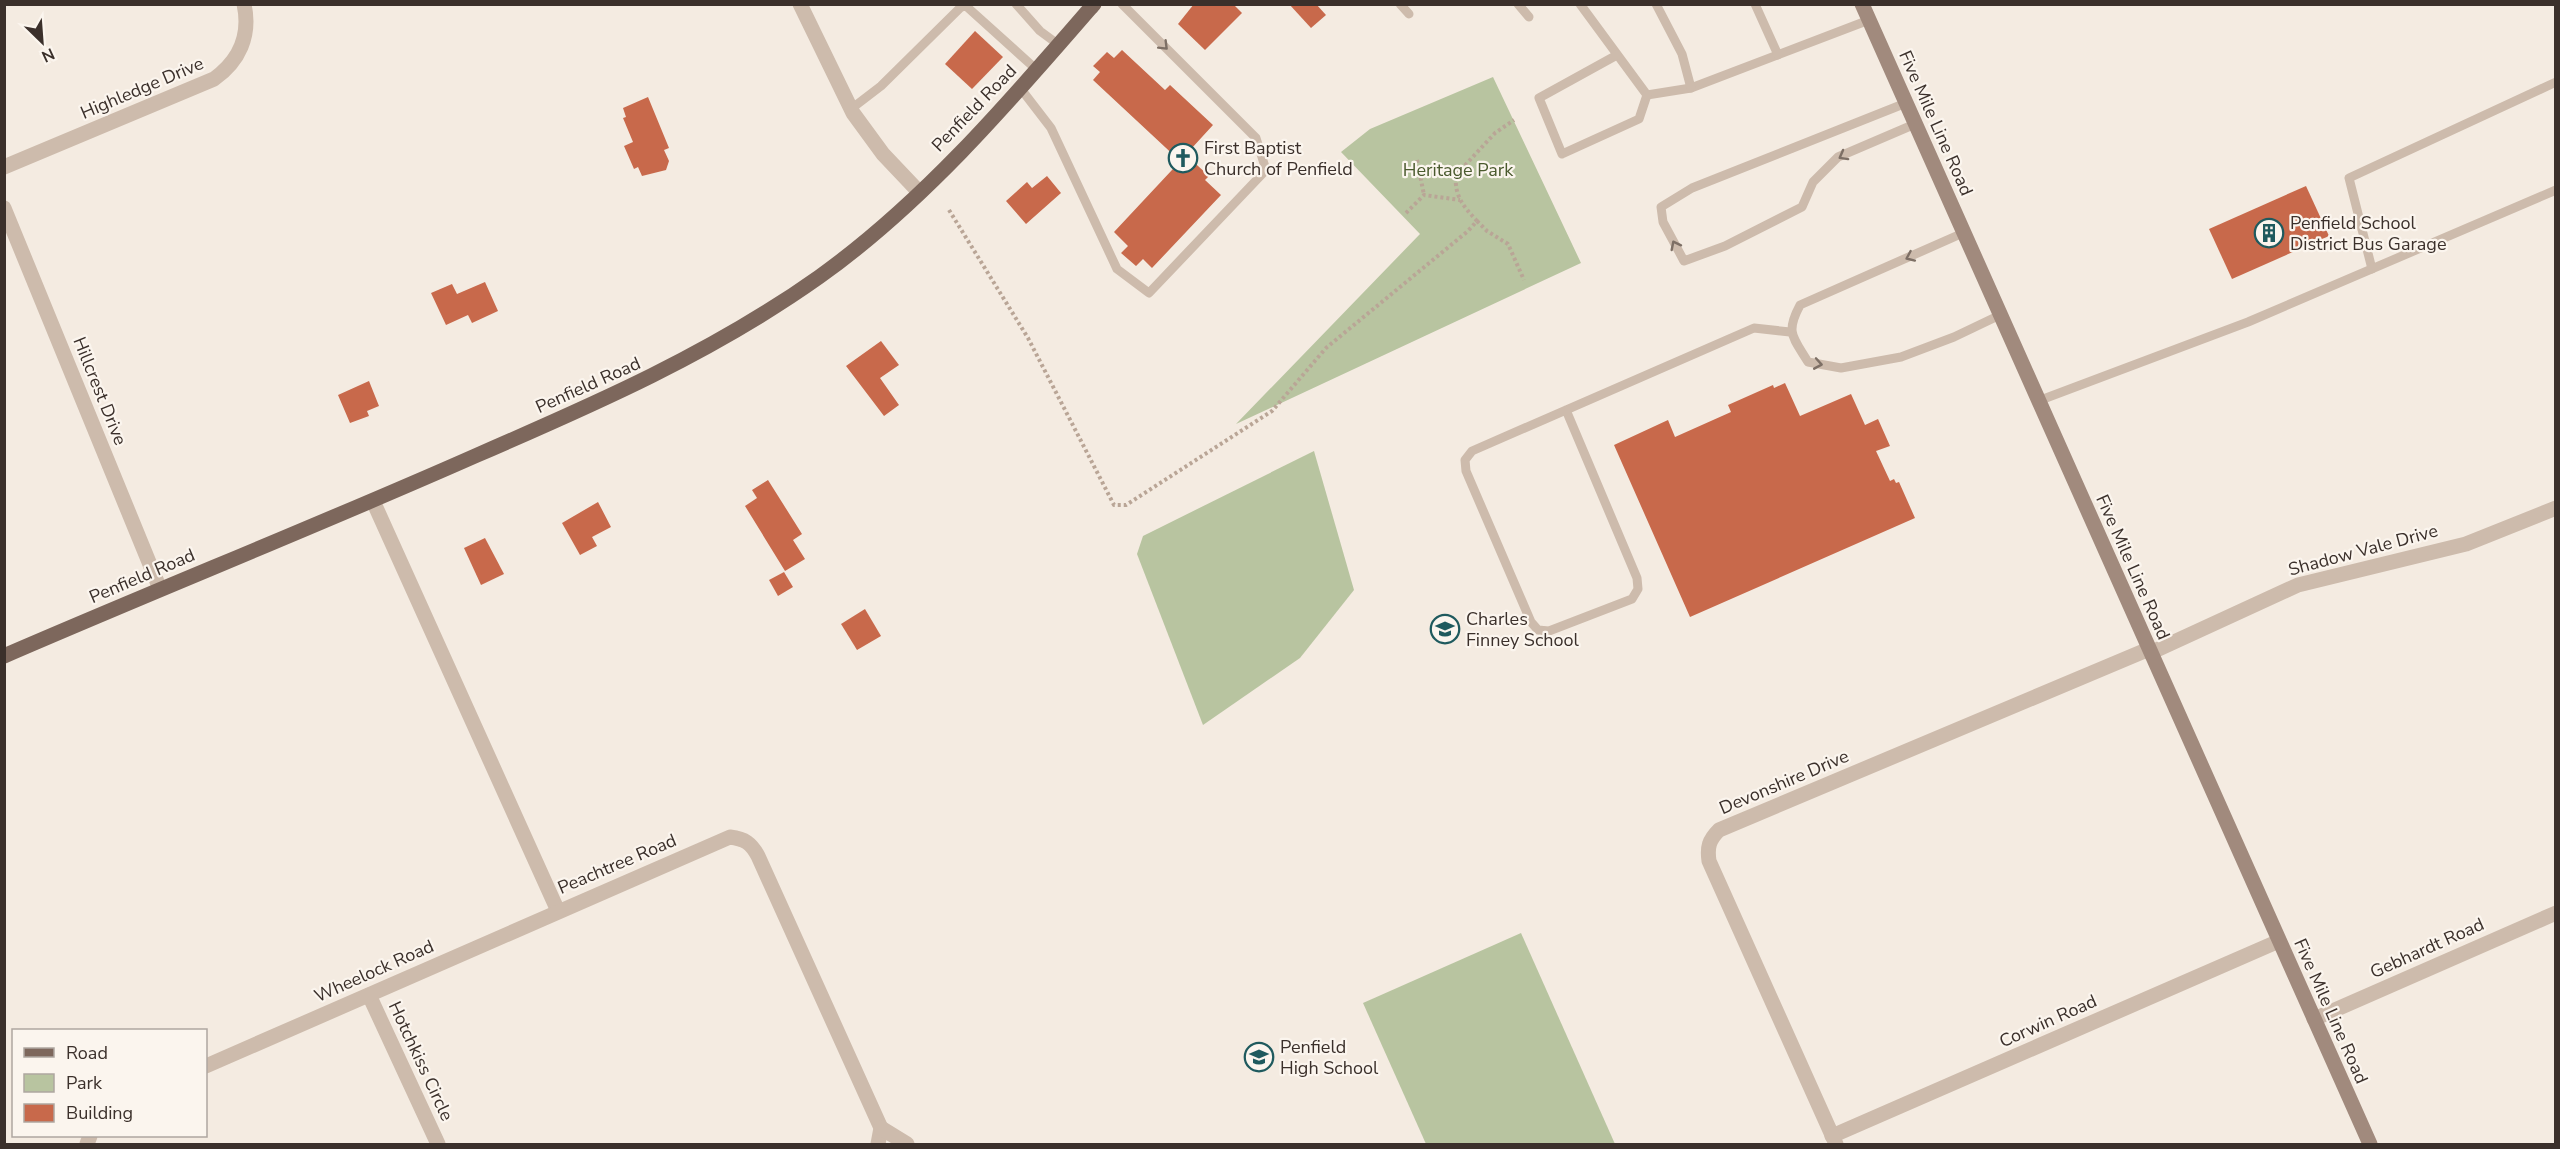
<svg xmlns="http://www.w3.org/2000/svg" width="2560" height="1149" viewBox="0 0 2560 1149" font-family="'Nunito Sans',sans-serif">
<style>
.green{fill:#b8c4a0}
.building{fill:#c8694b}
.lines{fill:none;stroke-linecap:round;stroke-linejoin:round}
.path{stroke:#b9a596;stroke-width:4;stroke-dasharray:3 3;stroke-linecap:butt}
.lane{stroke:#cdbbac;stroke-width:9}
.street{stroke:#cdbbac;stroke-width:15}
.secondary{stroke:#a18a7d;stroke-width:15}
.primary{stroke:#7d675c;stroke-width:15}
.oneway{stroke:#7d6f65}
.labels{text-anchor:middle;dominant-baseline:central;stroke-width:4.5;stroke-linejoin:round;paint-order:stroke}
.street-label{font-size:18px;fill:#3b302b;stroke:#fbf5ee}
.poi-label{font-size:18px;fill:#3b302b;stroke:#fbf5ee;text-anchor:start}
.park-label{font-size:18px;fill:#4a5a2e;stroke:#fbf5ee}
</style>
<rect width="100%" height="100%" fill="#f4ebe1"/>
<g class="green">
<polygon points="1493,77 1581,263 1236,424 1420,234 1341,152 1370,129"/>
<polygon points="1314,451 1354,590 1300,658 1203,725 1137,554 1143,536"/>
<polygon points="1521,933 1615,1144 1426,1144 1363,1003"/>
</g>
<g class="building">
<polygon points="1194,4 1233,4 1242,13 1205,50 1178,24"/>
<polygon points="1289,4 1316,4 1326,15 1311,28"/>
<polygon points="975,31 1003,57 972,89 945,64"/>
<polygon points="1122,50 1165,90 1170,85 1213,125 1180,161 1093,80 1100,72 1093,66 1107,52 1114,58"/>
<polygon points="648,97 669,148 664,150 669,161 666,170 642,176 638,167 634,169 624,146 633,142 623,118 626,117 623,108"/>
<polygon points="1186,155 1209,176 1205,180 1221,195 1152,268 1143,259 1136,266 1121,253 1128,246 1114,232"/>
<polygon points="1047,176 1061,193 1026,224 1006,201 1027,182 1032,188"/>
<polygon points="2306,186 2329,236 2232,279 2209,229"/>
<polygon points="485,282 498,311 472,323 468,315 446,325 431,293 452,284 457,294"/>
<polygon points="881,341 899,365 880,378 899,405 884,416 846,366"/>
<polygon points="369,381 379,406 367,411 369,416 350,423 338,395"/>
<polygon points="1785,383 1800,416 1851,394 1865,425 1878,419 1890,446 1876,451 1890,481 1894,479 1896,483 1899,482 1915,518 1690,617 1614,445 1668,420 1675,437 1731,412 1728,405 1773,385 1774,388"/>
<polygon points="768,480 802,534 793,540 805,559 785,571 745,506 757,498 752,490"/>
<polygon points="598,502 611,527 592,537 597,546 580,555 562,523"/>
<polygon points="485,538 504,574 481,585 464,548"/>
<polygon points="784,572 793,587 778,596 769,580"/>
<polygon points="865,609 881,636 857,650 841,624"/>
</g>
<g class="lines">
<g class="path">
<polyline points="1417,160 1424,195"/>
<path d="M949 210 1028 338 1114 505H1126L1272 411 1326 348 1468 231 1477 221C1464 207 1454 196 1456 175L1495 133 1514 120"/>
<polyline points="1406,213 1424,195 1460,200"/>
<polyline points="1477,221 1487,231 1508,244 1524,280"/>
</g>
<g class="lane">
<polyline points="1016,4 1040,31 1059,45"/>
<polyline points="1400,4 1409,14"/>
<polyline points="1518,4 1529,17"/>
<polyline points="1580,4 1647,95 1691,88 1869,20"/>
<polyline points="1656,4 1682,54 1691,88"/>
<polyline points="1755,4 1778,55"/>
<polyline points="1617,55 1539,98 1562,154 1639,119 1647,95"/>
<polyline points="1021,89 1051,128 1117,269 1149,293 1266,170 1256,138 1122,4"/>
<polyline points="1906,103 1692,188 1661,207 1663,222 1684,261 1725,246 1802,207 1813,182 1838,157 1915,124"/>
<polyline points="851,109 881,86 961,7 966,6 1037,70"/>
<path d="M1963 233 1800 305C1785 333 1793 337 1808 362L1841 368 1901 357 1954 337 2000 315"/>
<polyline points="2372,269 2349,178 2556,82"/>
<polyline points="2038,401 2248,322 2556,190"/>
<polyline points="1566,410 1637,578 1638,589 1632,599 1549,631 1538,630 1531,622 1466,471 1465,460 1472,451 1754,328 1790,332"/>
</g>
<g class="street">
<polyline points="800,4 853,113 883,154 919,192"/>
<path d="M4 167 214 79C239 61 251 36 244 4"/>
<polyline points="4,208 160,589"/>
<polyline points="373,501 558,911"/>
<polyline points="2150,653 2298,585 2466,544 2556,508"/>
<polyline points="369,995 438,1144"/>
<polyline points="2314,1019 2556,913"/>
<path d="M206 1066 730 837C745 839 751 843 758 856L881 1128 878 1144"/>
<polyline points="881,1128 907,1144"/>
<polyline points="1832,1136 2279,941"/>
<polyline points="87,1144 90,1136"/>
<path d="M1836 1144 1709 861C1707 847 1709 840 1719 830L2149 649"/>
</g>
<polyline class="secondary" points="1862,4 2370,1144"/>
<path class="primary" d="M4 656C161 588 319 525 475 456 595 404 712 353 819 277 923 203 1011 100 1094 4"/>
</g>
<defs><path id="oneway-chevron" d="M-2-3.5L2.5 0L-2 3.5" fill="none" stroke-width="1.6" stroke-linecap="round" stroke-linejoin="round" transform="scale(1.5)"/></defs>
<g class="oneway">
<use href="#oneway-chevron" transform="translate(1164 46) rotate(45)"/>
<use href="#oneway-chevron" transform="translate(1843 156) rotate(151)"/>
<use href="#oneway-chevron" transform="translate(1675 245) rotate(-117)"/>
<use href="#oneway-chevron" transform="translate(1910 257) rotate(156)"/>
<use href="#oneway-chevron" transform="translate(1818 364) rotate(10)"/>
</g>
<defs>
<g id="church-ring" transform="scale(1.5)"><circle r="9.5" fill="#fbf5ee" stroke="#1f5a5e" stroke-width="1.5"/><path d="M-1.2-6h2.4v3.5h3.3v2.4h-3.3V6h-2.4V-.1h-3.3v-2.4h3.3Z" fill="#1f5a5e"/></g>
<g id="building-ring" transform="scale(1.5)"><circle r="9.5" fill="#fbf5ee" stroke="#1f5a5e" stroke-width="1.5"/><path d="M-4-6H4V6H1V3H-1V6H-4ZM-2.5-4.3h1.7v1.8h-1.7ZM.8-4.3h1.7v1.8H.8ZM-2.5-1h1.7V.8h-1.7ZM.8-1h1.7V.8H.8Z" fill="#1f5a5e"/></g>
<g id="school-ring" transform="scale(1.5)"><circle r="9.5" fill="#fbf5ee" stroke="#1f5a5e" stroke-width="1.5"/><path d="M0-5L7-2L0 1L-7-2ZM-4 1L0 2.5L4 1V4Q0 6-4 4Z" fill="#1f5a5e"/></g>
</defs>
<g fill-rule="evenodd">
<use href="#church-ring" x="1183" y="158"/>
<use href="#building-ring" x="2269" y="233"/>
<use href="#school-ring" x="1445" y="629"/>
<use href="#school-ring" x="1259" y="1057"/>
</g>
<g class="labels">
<g class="street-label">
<text transform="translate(142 88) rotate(-23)">Highledge Drive</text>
<text transform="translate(974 108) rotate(-46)">Penfield Road</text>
<text transform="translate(1936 123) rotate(66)">Five Mile Line Road</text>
<text transform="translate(588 385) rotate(-24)">Penfield Road</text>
<text transform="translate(100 391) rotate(68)">Hillcrest Drive</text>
<text transform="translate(2363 550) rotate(-15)">Shadow Vale Drive</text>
<text transform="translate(2133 567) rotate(66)">Five Mile Line Road</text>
<text transform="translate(142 576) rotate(-23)">Penfield Road</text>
<text transform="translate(1784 782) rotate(-23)">Devonshire Drive</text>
<text transform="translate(617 864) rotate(-23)">Peachtree Road</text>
<text transform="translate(2427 948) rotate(-24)">Gebhardt Road</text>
<text transform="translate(374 971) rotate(-24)">Wheelock Road</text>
<text transform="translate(2331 1011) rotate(66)">Five Mile Line Road</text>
<text transform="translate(2048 1021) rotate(-24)">Corwin Road</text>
<text transform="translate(421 1061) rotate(65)">Hotchkiss Circle</text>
</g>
<g class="poi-label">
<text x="1204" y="148">First Baptist<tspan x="1204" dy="21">Church of Penfield</tspan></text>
<text x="2290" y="223">Penfield School<tspan x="2290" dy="21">District Bus Garage</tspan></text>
<text x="1466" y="619">Charles<tspan x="1466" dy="21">Finney School</tspan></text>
<text x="1280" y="1047">Penfield<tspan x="1280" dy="21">High School</tspan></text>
</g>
<g class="park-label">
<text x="1458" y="170">Heritage Park</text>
</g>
</g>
<rect width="2560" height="1149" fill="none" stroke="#3b302b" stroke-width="12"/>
<rect x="12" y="1029" width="195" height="108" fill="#fbf5ee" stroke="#aea6a0" stroke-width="1.5"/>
<rect x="24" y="1048" width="30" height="9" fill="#7d675c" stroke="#aea6a0" stroke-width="1.5"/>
<text x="66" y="1059" font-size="18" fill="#3b302b">Road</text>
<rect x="24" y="1074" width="30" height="18" fill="#b8c4a0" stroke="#aea6a0" stroke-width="1.5"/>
<text x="66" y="1089" font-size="18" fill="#3b302b">Park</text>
<rect x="24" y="1104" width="30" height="18" fill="#c8694b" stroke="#aea6a0" stroke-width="1.5"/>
<text x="66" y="1119" font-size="18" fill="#3b302b">Building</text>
<g transform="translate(42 42) rotate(155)" stroke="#fbf5ee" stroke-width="4.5" paint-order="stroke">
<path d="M0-4.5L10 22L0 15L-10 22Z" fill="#3b302b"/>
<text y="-9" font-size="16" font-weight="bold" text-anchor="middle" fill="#3b302b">N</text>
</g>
</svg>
